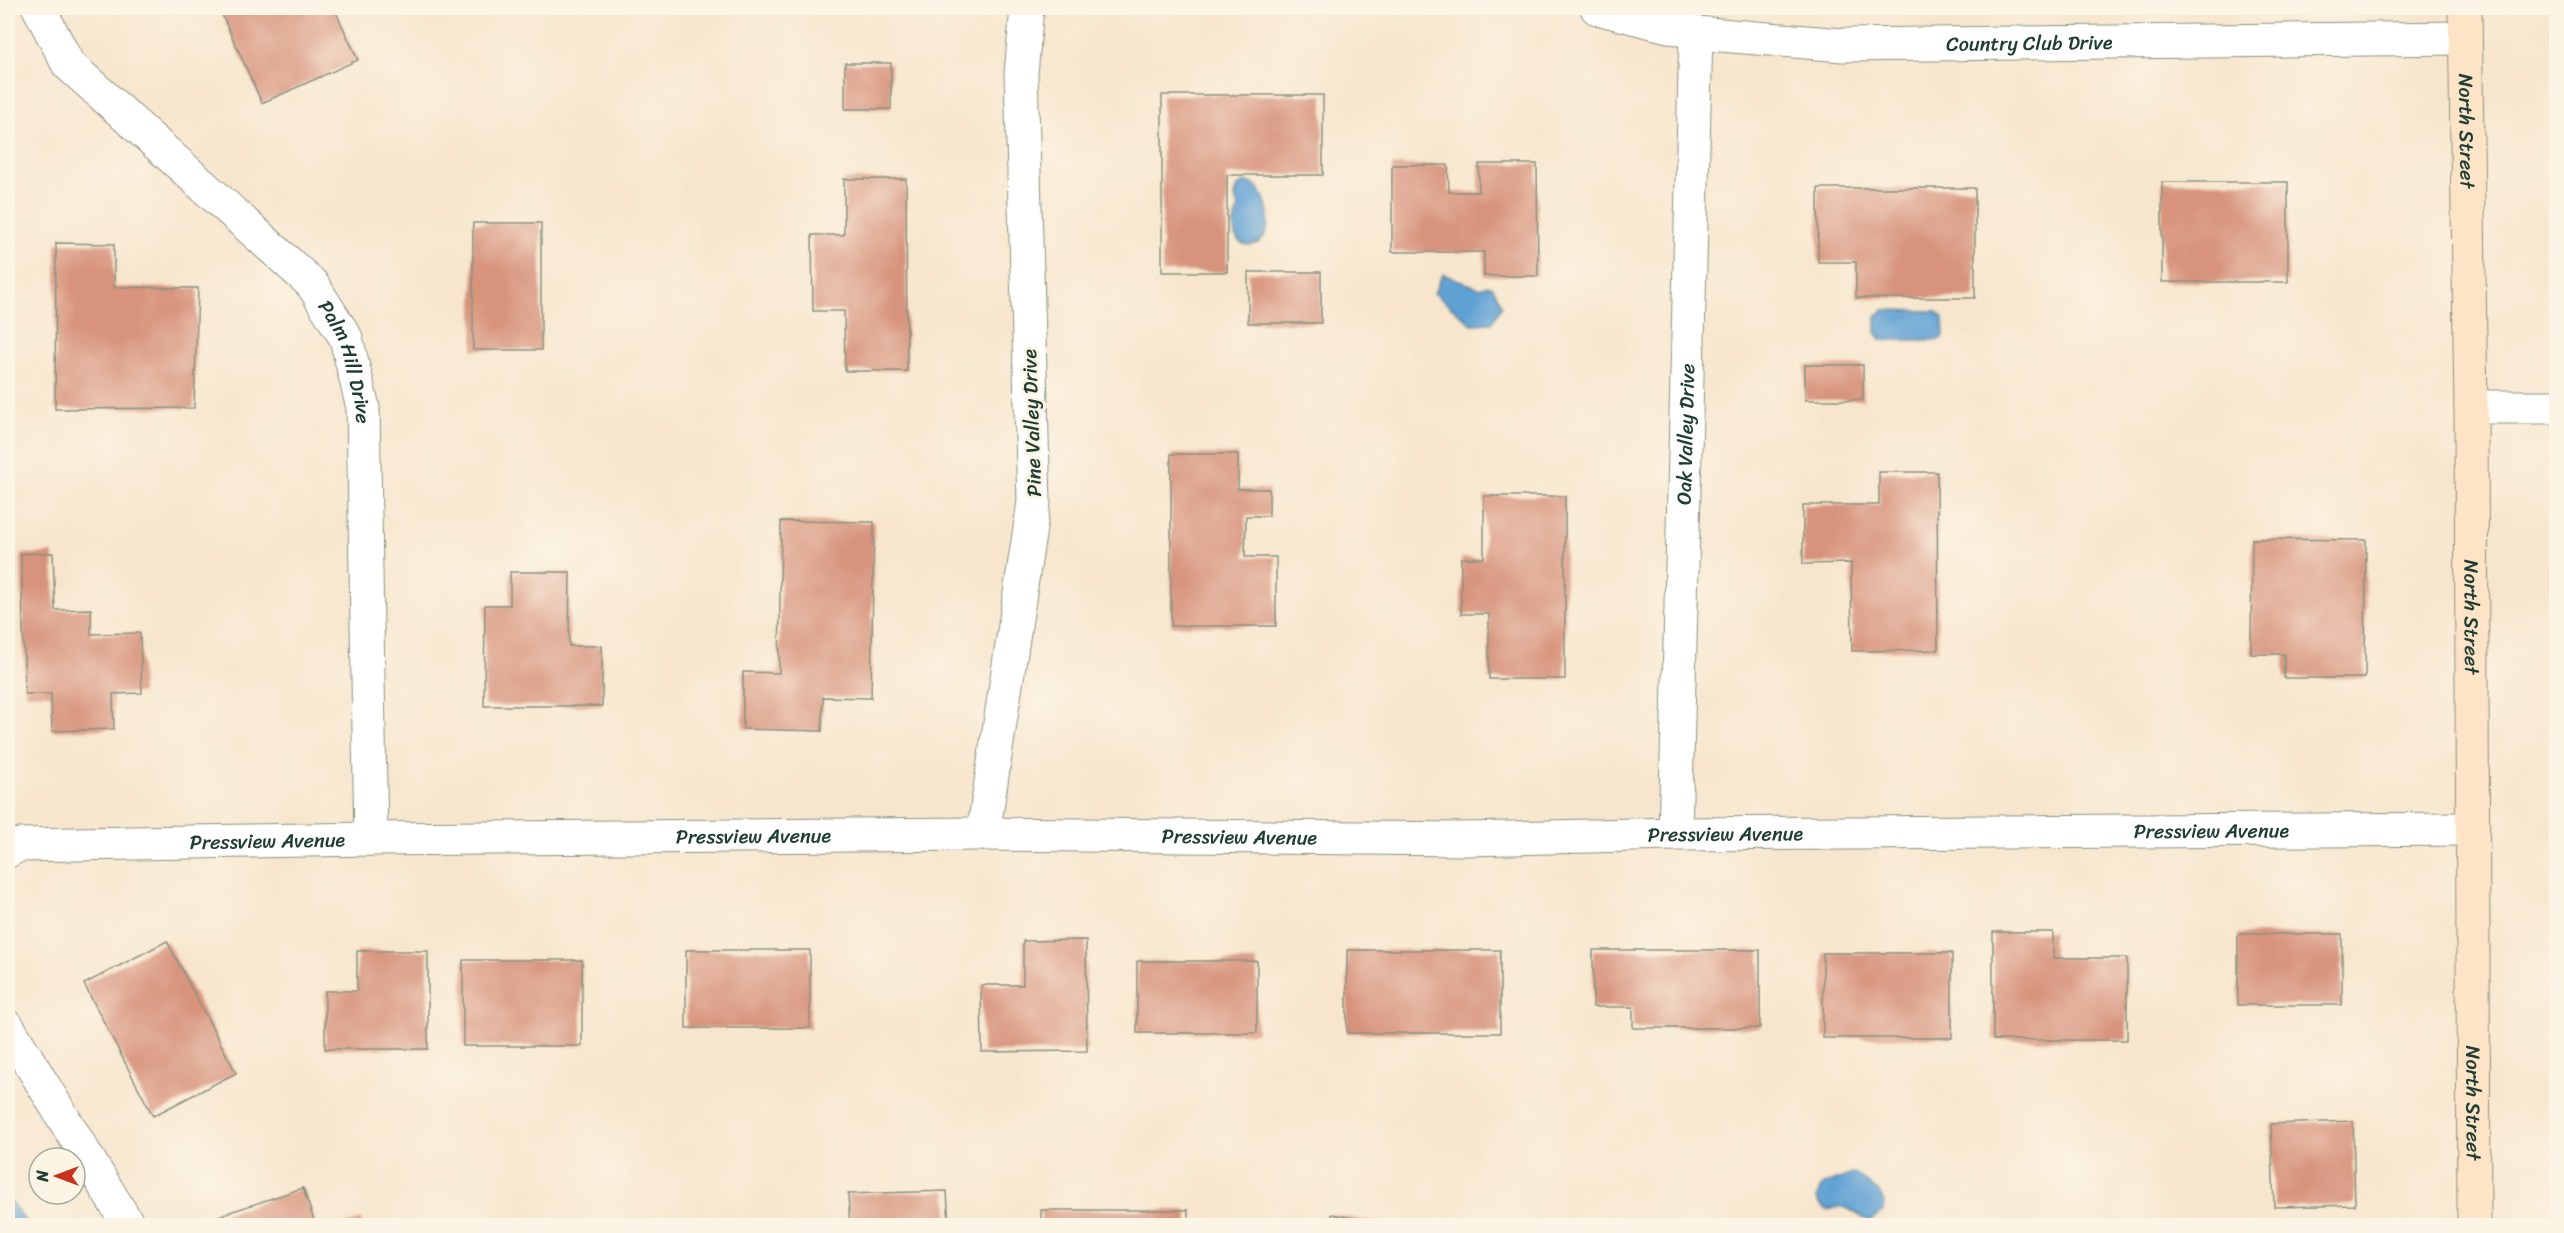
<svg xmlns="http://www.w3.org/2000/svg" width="2564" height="1233" viewBox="0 0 2564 1233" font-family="Sriracha,sans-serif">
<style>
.water{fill:#61a1d4;stroke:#406f84;stroke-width:1.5}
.building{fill:#d7937b}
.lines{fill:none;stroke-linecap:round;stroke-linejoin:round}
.street-casing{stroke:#8b9280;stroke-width:35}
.secondary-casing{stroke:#8b9280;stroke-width:35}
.street{stroke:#fff;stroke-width:33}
.secondary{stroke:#fee4c6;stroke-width:33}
.labels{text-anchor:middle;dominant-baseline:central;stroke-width:6;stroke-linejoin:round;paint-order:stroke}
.street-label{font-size:20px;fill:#1f3d34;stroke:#fcf5e5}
</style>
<rect width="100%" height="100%" fill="#fcf5e5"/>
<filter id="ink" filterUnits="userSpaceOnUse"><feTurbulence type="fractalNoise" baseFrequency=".0167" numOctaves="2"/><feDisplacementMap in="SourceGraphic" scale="12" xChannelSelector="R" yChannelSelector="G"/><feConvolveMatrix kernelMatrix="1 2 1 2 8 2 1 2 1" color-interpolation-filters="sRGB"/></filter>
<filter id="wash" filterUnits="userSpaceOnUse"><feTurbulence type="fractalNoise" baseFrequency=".008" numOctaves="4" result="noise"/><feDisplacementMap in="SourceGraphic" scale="24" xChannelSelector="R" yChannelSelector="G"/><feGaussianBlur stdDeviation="1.35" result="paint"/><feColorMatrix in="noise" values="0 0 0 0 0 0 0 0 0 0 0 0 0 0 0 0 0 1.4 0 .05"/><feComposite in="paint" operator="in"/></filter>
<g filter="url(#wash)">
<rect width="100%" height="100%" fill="#f7e6cd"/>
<g class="water">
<path d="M1246 182C1258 184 1261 190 1265 201 1284 259 1215 258 1239 208 1234 199 1234 194 1239 185Z"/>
<polygon points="1443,274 1479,288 1488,285 1493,287 1502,305 1492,323 1472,324 1434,293"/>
<polygon points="1883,310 1936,311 1943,318 1944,335 1939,340 1882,340 1876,333 1876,316"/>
<path d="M1855 1173 1880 1193 1884 1202 1883 1211 1870 1221C1861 1218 1853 1210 1844 1207 1830 1204 1829 1220 1816 1198L1822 1185Z"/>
<polygon points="8,1198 28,1225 8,1225"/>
</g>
<g id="blocks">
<g class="building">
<polygon points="219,8 334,8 358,60 262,103"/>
<rect x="845" y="63" width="46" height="46"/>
<polygon points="1162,95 1323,95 1323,175 1227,175 1227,272 1162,272"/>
<polygon points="1479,164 1537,164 1538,276 1484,276 1484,252 1392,252 1392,165 1448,165 1449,192 1479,192"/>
<polygon points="844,179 906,179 907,371 845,371 844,311 813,311 812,235 844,235"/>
<rect x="2162" y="182" width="126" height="100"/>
<polygon points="1818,188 1975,188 1975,298 1856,298 1856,262 1818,262"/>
<rect x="473" y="223" width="68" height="127"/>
<polygon points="56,243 114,244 114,287 198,288 194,408 55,409"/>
<rect x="1248" y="272" width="73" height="51"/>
<rect x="1805" y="365" width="58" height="35"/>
<polygon points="1171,454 1238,454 1238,489 1269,489 1269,516 1246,516 1245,557 1276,557 1276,626 1171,626"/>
<polygon points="1879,472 1937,472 1938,650 1852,651 1851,563 1803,564 1803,505 1879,505"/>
<polygon points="1484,496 1565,496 1565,679 1489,679 1489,614 1461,614 1461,558 1484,558"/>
<polygon points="781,521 874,522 871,698 823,697 822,731 743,729 743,672 779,673"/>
<polygon points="2252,539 2366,540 2365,678 2284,678 2284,654 2251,654"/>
<polygon points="53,553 55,610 91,609 91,634 140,633 142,693 113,694 114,729 52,731 51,694 25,694 21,554"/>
<polygon points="510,572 570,572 569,646 602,646 602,706 484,706 485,605 510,605"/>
<polygon points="1993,932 2053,932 2053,958 2127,958 2127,1040 1993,1040"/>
<rect x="2238" y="934" width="104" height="71"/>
<polygon points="1086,940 1087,1051 982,1052 981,985 1023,985 1023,941"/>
<polygon points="167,941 236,1073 153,1116 84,984"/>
<rect x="686" y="950" width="124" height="78"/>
<rect x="1347" y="950" width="153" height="83"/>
<polygon points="1593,950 1760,950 1760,1028 1633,1028 1633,1007 1593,1007"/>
<polygon points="357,951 428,951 428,1049 325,1049 325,991 357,991"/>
<rect x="1823" y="953" width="129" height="85"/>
<rect x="463" y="960" width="119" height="86"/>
<rect x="1137" y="961" width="120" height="72"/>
<polygon points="2353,1121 2355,1205 2274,1207 2271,1124"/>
<polygon points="303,1188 316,1226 221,1226 218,1216"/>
<polygon points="947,1191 949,1226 850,1226 848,1194"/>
<rect x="1041" y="1210" width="147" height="16"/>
<polygon points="1332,1214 1386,1224 1386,1226 1330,1226"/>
<polygon points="361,1219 363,1226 343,1226 343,1225"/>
</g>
</g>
</g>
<g filter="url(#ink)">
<use href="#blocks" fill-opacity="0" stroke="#8b9280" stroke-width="1.5"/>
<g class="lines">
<g class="street-casing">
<g id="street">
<path id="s1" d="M39 8 68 64 312 284 346 338 363 408 371 839"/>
<path id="s2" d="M1597 8 1696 33 1842 45 2465 38"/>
<polyline points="2471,407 2556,407"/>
<polyline points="983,834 1034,502 1021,74 1027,8"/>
<path id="s3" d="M1675 834 1696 33"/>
<path id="s4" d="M8 851 19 845 371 839 983 834 1465 839 1675 834 2472 829"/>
<polyline points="8,1027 129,1226"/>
</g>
</g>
<g class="secondary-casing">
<g id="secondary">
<path id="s5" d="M2465 8 2471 407 2474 1226"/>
</g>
</g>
<use href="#street" class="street"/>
<use href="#secondary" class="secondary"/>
</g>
</g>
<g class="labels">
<g class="street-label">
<text stroke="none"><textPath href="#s2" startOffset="436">Country Club Drive</textPath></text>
<text stroke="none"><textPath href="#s5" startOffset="123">North Street</textPath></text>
<text stroke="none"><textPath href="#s1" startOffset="478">Palm Hill Drive</textPath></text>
<text transform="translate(1032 423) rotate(-92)">Pine Valley Drive</text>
<text stroke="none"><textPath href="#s3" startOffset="400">Oak Valley Drive</textPath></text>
<text stroke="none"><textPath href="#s5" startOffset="609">North Street</textPath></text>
<text stroke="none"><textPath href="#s4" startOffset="2205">Pressview Avenue</textPath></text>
<text stroke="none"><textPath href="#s4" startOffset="1719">Pressview Avenue</textPath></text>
<text stroke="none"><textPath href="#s4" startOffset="747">Pressview Avenue</textPath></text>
<text stroke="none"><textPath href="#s4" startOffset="1233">Pressview Avenue</textPath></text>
<text stroke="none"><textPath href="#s4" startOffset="261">Pressview Avenue</textPath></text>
<text stroke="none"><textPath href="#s5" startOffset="1095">North Street</textPath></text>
</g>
</g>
<rect width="2564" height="1233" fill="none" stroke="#fcf5e5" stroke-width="30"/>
<g transform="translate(57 1176) rotate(270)"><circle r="28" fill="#fcf5e5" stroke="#a4ab9e" stroke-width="1.5"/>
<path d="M0-4.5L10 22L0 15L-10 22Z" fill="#c8321e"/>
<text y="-9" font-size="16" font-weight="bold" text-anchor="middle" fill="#1f3d34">N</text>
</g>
</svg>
